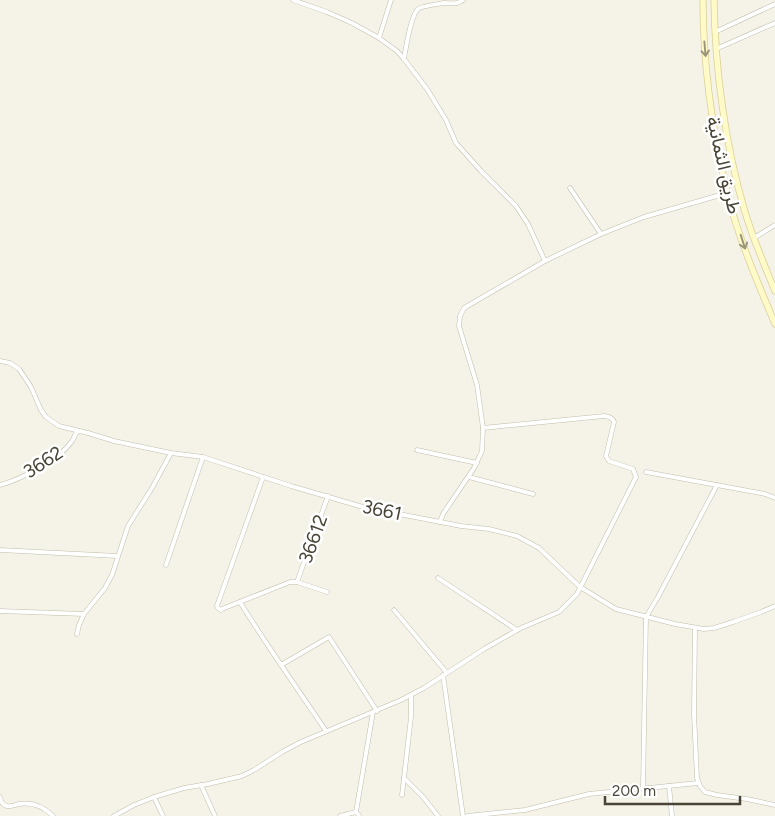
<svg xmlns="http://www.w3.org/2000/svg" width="775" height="816" viewBox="0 0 775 816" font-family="Figtree,Vazirmatn,sans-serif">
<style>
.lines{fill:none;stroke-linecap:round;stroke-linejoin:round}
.street-casing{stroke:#c1bdaa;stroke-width:5}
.secondary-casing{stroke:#d8cf96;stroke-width:7}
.street{stroke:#fff;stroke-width:4}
.secondary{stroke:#fffac8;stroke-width:5.5}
.oneway{stroke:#9b9678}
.labels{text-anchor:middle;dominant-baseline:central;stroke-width:5;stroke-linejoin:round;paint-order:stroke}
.street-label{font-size:19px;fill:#494436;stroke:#fff}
</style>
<rect width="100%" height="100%" fill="#f5f3e8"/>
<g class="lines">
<g class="street-casing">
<g id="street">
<polyline points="293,0 327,12 352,23 379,38 397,51 404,59 427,89 446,120 456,143 481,171 516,206 528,224 545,261"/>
<polyline points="715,32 775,4"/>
<polyline points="379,38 391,0"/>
<polyline points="716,49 775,23"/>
<path d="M404 59C406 48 410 17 418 9 421 6 439 4 444 3 451 3 457 5 463 0"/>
<polyline points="570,188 601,234"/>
<polyline points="754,238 775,225"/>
<polyline points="0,361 10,363 19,369 31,387 41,410 46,417 59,426 88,433 114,441 171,453 203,457 291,486 363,507 461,526 489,529 517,536 539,548 580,587 616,609 675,624 704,629 714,628 733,622 761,612 775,606"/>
<polyline points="417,450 477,463"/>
<polyline points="646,472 765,494 775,498"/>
<polyline points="263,477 217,606 218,608 221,610 222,609 290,582 297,582 327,592"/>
<polyline points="469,477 533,494"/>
<path d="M0 485C20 480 60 459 72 441 74 438 75 434 78 431"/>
<polyline points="440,522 443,514 474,468 482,451 483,428 477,385 459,326 460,316 464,308 545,261 601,234 644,217 727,193"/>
<polyline points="0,550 118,556"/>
<polyline points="166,565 203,457"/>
<polyline points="438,578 517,630"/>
<polyline points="297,582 328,496"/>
<path d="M240 602C267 646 297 688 326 731"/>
<polyline points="394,610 447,673"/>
<polyline points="0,611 84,614"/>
<polyline points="695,628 694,714 697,778 700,786 705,792 717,795 747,799 775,805"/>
<polyline points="77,634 79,625 84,614 105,588 112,575 128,526 152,488 171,453"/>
<polyline points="281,665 329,637 377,711"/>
<polyline points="443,675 463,816"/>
<polyline points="404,778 423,797 438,816"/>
<polyline points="201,785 215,816"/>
<polyline points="669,786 672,816"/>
<polyline points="643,788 646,617 658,597 717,485"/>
<polyline points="402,795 411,717 411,695"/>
<path d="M0 797C1 801 2 805 7 806 11 807 15 805 19 804 32 802 43 806 53 816"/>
<polyline points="154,797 163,816"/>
<path d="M114 816 134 805 154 797 184 788 208 784 242 776 254 770 282 752 301 742 401 700 424 688 484 649 521 628 559 612 577 594 636 477 633 469 609 461 606 456 614 422C612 417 609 417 604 416L483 428"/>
<polyline points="340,816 356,812"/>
<polyline points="359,816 358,814 356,812 373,712"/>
<polyline points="467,816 525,810 589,794 698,783"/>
</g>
</g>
<g class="secondary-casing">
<g id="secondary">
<path d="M703 0C703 65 712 129 727 192 738 237 757 281 775 324"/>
<path d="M714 0C715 69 725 145 745 212 753 239 764 264 775 291"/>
</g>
</g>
<use href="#street" class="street"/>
<use href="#secondary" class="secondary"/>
</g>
<defs><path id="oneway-shaft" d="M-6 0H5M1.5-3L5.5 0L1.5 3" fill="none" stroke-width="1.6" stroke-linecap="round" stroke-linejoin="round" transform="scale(1.25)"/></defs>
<g class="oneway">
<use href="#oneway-shaft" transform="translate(705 49) rotate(85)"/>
<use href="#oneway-shaft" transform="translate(743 242) rotate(72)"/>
</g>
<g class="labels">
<g class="street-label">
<text transform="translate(724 165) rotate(77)">طريق الثمانية</text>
<text transform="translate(43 462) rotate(-33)">3662</text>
<text transform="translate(382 510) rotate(12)">3661</text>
<text transform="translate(313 539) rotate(-70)">36612</text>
</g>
</g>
<path d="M605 796v8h135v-8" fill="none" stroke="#494436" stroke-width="2.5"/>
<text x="612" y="796" font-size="15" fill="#494436" stroke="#ffffff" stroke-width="4" paint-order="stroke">200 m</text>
</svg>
